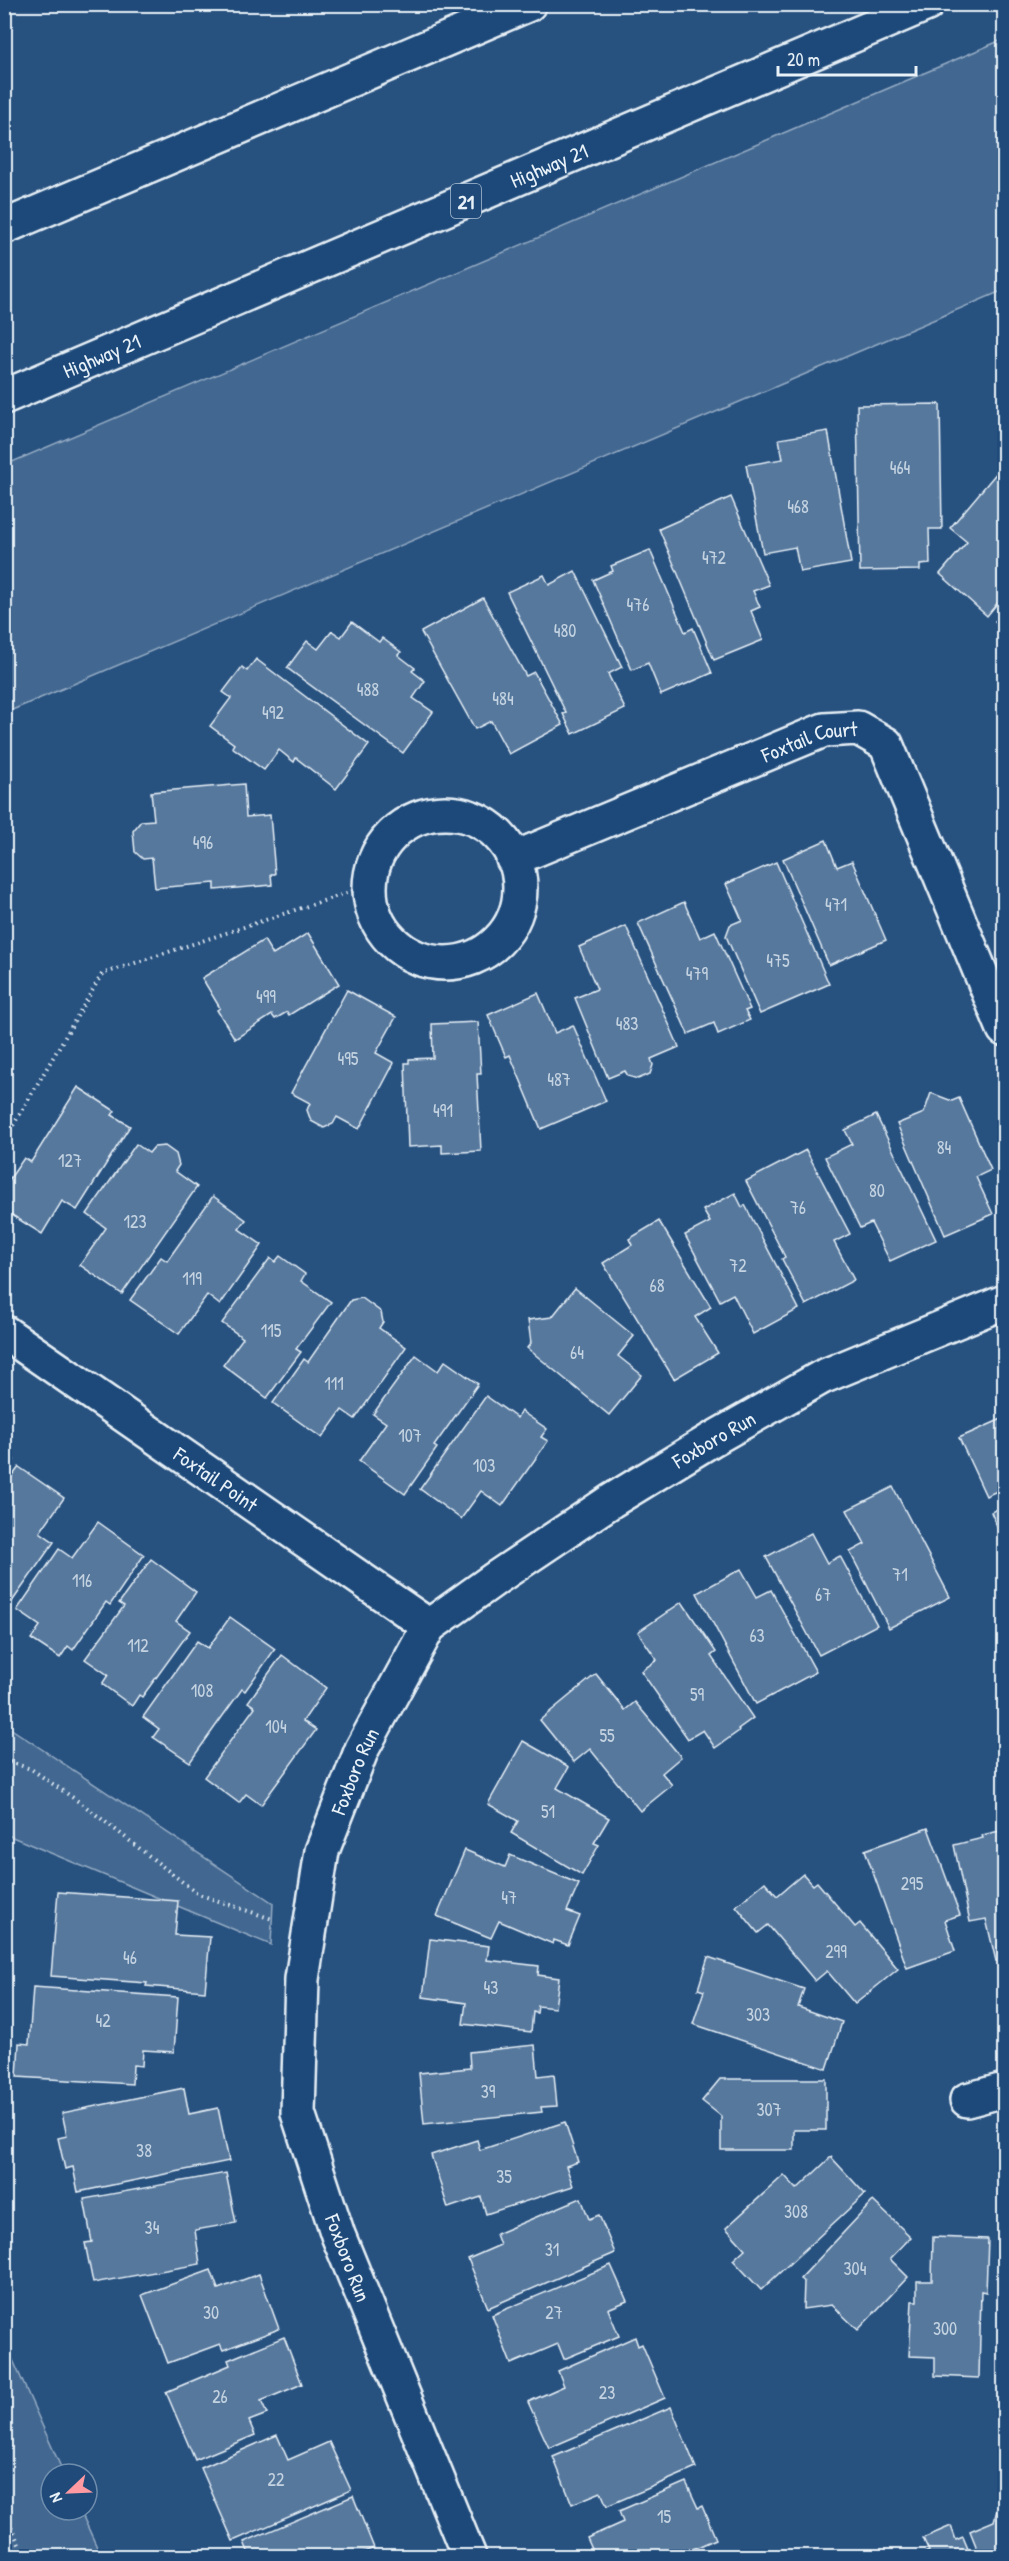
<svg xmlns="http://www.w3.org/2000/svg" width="1009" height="2561" viewBox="0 0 1009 2561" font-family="'Patrick Hand',sans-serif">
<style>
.green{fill:#436891;stroke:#96acc4;stroke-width:1.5}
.building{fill:#57789d;stroke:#e8f1f8;stroke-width:1.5}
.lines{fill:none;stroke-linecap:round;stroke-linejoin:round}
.minor-casing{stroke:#e8f1f8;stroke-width:38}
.major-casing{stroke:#e8f1f8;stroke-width:38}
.path{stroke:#e8f1f8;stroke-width:4;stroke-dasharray:1.5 4.5;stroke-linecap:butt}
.minor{stroke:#1f4a7a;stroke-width:33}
.major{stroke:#1f4a7a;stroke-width:33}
.labels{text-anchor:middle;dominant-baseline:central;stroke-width:4.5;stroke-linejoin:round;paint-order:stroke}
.number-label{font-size:18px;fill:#c4d3e1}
.shield{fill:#1f4a7a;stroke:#acbfd2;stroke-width:1.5}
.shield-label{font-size:20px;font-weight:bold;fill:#e8f1f8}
.street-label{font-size:21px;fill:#e8f1f8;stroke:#1f4a7a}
</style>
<rect width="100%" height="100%" fill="#27517f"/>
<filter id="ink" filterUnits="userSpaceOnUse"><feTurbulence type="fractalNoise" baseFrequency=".0167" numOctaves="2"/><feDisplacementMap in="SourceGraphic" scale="12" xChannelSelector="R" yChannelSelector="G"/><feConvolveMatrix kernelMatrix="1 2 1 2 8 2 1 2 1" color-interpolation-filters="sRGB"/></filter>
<g filter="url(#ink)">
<g class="green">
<polygon points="1004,39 1004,290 5,713 5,465"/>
<polygon points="4,1724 273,1903 271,1945 5,1834"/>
<polygon points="4,2340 64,2474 51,2474 51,2510 80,2510 101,2556 5,2556"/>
</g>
<g class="building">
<polygon points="940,404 942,529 929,529 930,564 920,565 920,570 860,571 857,405"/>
<polygon points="828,431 851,563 800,572 795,547 763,553 746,465 783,459 779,439"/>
<polygon points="1004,464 1004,595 987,616 940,574 967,542 950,528"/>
<polygon points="731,497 769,585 753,591 760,607 751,611 763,640 714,660 659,529"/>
<polygon points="650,550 685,632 693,628 712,673 661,695 648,663 632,670 593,580 613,571 611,566"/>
<polygon points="575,571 622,667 608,674 625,709 573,734 563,714 566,713 507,592 544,575 549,585"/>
<polygon points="483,598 526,676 534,672 563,725 509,754 491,721 475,729 421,632"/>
<polygon points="1004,615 1004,637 995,621"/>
<polygon points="352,622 379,642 382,638 401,652 398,655 415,668 412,671 425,681 413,698 433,712 403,753 287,668 307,641 318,649 332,631 341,637"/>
<polygon points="256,659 369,745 336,789 296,758 294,762 279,750 264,770 232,747 234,744 210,726 231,698 223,692 242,667 247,671"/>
<polygon points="244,784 246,817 270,815 275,874 271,874 272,885 215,890 215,883 155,888 152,858 143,859 135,852 133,831 141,821 154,820 151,792"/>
<polygon points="826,840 837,867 852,861 886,940 829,965 783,859"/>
<polygon points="776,862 829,984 760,1014 726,936 730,925 742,920 726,884"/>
<polygon points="684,902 700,938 715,931 750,1009 745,1011 750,1020 718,1034 714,1023 688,1034 638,923"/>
<polygon points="626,926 679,1047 651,1059 653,1065 650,1074 638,1079 628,1076 625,1071 608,1078 575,998 597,989 579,947"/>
<polygon points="308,933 339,984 289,1015 287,1012 275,1019 272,1015 235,1039 217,1010 220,1008 202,978 264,940 273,955"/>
<polygon points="347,990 396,1017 376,1053 394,1063 359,1129 337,1117 333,1124 324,1128 311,1121 307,1110 310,1103 291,1093"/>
<polygon points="538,993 555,1033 573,1025 606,1101 541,1129 510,1055 506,1057 488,1015"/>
<polygon points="478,1022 481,1074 477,1074 481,1151 442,1153 442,1145 408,1147 405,1063 409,1063 409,1059 433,1058 432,1024"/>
<polygon points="78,1087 115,1111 112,1115 130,1126 77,1210 62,1201 42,1234 4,1210 4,1187 24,1158 31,1162"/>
<polygon points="931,1093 952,1101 959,1098 991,1170 976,1177 993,1214 945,1235 897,1124 924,1113"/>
<polygon points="876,1115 936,1240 890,1261 871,1223 860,1228 825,1157 852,1144 845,1130"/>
<polygon points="136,1144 149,1153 154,1147 165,1146 176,1154 179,1165 175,1171 197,1187 122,1294 80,1265 106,1228 87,1214"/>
<polygon points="806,1150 850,1234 834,1242 854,1280 806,1305 782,1259 785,1257 746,1181"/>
<polygon points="735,1193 742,1207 745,1205 799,1309 753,1334 733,1294 720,1301 685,1235 710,1222 703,1210"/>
<polygon points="213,1196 246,1220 239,1229 262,1245 220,1305 207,1295 179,1334 130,1300 161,1257 167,1261"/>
<polygon points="659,1221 711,1307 695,1317 718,1353 674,1379 603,1263 632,1245 629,1239"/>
<polygon points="280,1256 305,1274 301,1281 331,1302 296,1349 301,1352 267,1398 223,1365 243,1338 222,1323 270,1258 275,1262"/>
<polygon points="575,1288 634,1336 618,1356 642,1375 609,1415 527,1348 531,1343 528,1320 552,1317"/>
<polygon points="362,1298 381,1312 383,1322 379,1328 406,1347 355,1419 342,1410 322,1438 273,1403 304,1359 308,1362 351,1300"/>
<polygon points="416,1355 438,1371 445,1361 478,1384 434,1446 437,1448 405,1494 359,1461 386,1423 373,1414"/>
<polygon points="486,1396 517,1418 521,1411 547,1429 541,1437 548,1441 502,1506 481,1491 461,1519 420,1489"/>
<polygon points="1004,1418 1004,1488 986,1496 959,1438"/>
<polygon points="4,1453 14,1460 4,1474"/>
<polygon points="19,1467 64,1498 40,1532 54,1542 9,1606 4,1603 4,1487"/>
<polygon points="893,1487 950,1597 889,1628 850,1552 865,1544 847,1510"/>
<polygon points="1004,1506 1004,1542 991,1512"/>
<polygon points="98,1522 144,1555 110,1605 106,1602 73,1650 68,1646 60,1658 31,1639 40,1626 17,1610 59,1549 72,1558"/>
<polygon points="811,1533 827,1563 840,1556 877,1625 819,1655 766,1557"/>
<polygon points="151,1559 196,1592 176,1621 190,1631 142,1697 139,1695 132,1706 102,1684 108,1675 85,1659 124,1606 119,1603"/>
<polygon points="741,1569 757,1597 771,1590 816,1672 756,1704 697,1593"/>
<polygon points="682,1602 716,1652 711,1656 753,1718 738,1729 739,1731 715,1748 703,1730 688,1739 641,1671 657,1660 638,1632"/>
<polygon points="230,1617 275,1649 245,1691 242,1689 190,1762 153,1737 159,1729 143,1717 197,1641 208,1648"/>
<polygon points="282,1655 326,1688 303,1721 316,1730 261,1805 246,1794 239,1803 204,1777 255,1707 248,1702"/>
<polygon points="596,1674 625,1710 635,1702 681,1757 662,1773 672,1785 640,1811 590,1749 574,1762 540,1720"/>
<polygon points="523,1741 569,1767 557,1788 609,1818 594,1843 599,1845 582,1875 511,1833 518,1821 488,1804"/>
<polygon points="928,1828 960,1915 945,1920 955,1951 907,1968 865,1850"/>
<polygon points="1004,1830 1004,1959 996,1961 986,1919 970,1922 954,1845 983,1838 982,1835"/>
<polygon points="465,1850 505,1867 510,1855 579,1884 567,1911 580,1916 568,1945 554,1940 553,1944 499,1921 491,1938 437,1916"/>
<polygon points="803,1874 813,1885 817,1882 855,1927 860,1923 898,1969 855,2004 827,1971 815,1981 768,1925 758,1933 736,1906 765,1882 777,1896"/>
<polygon points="58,1892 178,1901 175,1935 210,1937 205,1991 146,1986 147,1983 51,1976"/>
<polygon points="430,1939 489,1946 487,1960 539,1966 538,1975 559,1978 555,2008 538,2006 537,2013 533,2012 531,2032 463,2024 466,2003 423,1997"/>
<polygon points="708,1957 804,1989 798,2007 842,2022 827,2069 693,2024 704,1991 698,1989"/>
<polygon points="33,1987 178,1997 174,2052 143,2050 142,2066 133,2065 132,2084 17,2077 19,2043 29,2044"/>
<polygon points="535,2045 538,2076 554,2074 557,2106 541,2107 542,2112 424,2124 419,2073 470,2068 469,2052"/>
<polygon points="720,2079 826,2079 826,2130 794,2130 794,2150 721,2150 721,2116 702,2101"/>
<polygon points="184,2088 189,2114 218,2108 229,2161 78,2192 73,2167 65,2169 58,2138 67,2136 62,2113"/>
<polygon points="565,2122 578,2162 566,2166 573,2186 486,2214 481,2197 448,2208 431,2155 477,2140 480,2150"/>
<polygon points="831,2157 865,2194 761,2290 733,2260 745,2249 726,2228 784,2175 797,2189"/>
<polygon points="226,2173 236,2223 195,2230 200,2264 93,2283 85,2243 92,2242 84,2199"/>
<polygon points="581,2198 589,2219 599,2215 615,2253 488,2308 468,2259 500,2245 496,2234"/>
<polygon points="873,2201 911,2237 890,2259 908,2277 858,2330 832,2305 803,2309 804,2282 800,2279"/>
<polygon points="1004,2233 1004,2254 999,2234"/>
<polygon points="933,2237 988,2239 986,2292 981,2291 979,2378 935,2376 935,2357 909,2356 912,2301 917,2301 917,2281 932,2281"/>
<polygon points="611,2265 627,2301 608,2309 619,2336 564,2359 558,2344 511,2364 492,2315"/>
<polygon points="211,2270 218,2289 259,2274 279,2329 223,2350 220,2344 168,2363 142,2295"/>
<polygon points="284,2337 302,2384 261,2401 267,2414 249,2421 255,2435 195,2460 166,2392 230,2365 228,2360"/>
<polygon points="635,2337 638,2346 642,2344 665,2398 549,2448 528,2402 564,2386 558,2371"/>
<polygon points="671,2407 696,2468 607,2506 601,2492 572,2504 553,2457"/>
<polygon points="277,2435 288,2460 329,2442 351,2490 233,2541 201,2468"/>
<polygon points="686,2482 698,2508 702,2506 716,2539 677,2556 595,2556 587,2538 623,2522 619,2511"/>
<polygon points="353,2496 374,2548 354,2556 250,2556 244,2542"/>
<polygon points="1001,2496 1004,2497 1004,2556 980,2556 970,2531 994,2521"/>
<polygon points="951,2526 956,2540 963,2537 971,2556 917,2556 929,2551 923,2538"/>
<polygon points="723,2550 725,2556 707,2556"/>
</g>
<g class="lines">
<g class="minor-casing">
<g id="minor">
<circle cx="445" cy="888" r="75"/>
<path id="s1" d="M513 859 824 730 858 728 886 744 1004 1029"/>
<path id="s2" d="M4 1332 429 1626"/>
<polyline points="967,2100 1004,2090"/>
<path id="s3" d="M469 2556 338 2235 298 2113 302 1979 322 1851 362 1749 429 1626 496 1578 611 1501 711 1440 822 1377 1004 1302"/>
</g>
</g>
<g class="major-casing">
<g id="major">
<polyline points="4,227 529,4"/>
<path id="s4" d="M4 397 927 4"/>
</g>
</g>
<g class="path">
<polyline points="4,1141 102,974 371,885"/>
<polyline points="4,1760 31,1769 85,1806 198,1894 272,1919"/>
<polyline points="4,2510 24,2556"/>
</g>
<use href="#minor" class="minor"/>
<use href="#major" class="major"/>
</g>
</g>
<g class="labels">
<g class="number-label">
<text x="900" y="467">464</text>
<text x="798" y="506">468</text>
<text x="714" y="557">472</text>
<text x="638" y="604">476</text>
<text x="565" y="630">480</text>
<text x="368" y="689">488</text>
<text x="503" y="698">484</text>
<text x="273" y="712">492</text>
<text x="203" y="842">496</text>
<text x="836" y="904">471</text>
<text x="778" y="960">475</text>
<text x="697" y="973">479</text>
<text x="266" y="996">499</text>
<text x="627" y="1023">483</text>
<text x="348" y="1058">495</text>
<text x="559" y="1079">487</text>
<text x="443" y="1110">491</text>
<text x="944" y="1147">84</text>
<text x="70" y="1160">127</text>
<text x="877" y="1190">80</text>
<text x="798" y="1207">76</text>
<text x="135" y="1221">123</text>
<text x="738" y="1265">72</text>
<text x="192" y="1278">119</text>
<text x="657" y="1285">68</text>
<text x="271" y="1330">115</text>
<text x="577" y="1352">64</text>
<text x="334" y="1383">111</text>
<text x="410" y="1435">107</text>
<text x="484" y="1465">103</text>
<text x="900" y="1574">71</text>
<text x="82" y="1580">116</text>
<text x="823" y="1594">67</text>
<text x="757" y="1635">63</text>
<text x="138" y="1645">112</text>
<text x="202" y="1690">108</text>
<text x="697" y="1694">59</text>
<text x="276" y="1726">104</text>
<text x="607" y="1735">55</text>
<text x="548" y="1811">51</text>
<text x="912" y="1883">295</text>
<text x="509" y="1897">47</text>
<text x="836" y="1951">299</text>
<text x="130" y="1957">46</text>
<text x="491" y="1987">43</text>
<text x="758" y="2014">303</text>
<text x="103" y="2020">42</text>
<text x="488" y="2091">39</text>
<text x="769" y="2109">307</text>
<text x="144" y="2150">38</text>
<text x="504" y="2176">35</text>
<text x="796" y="2211">308</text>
<text x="152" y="2227">34</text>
<text x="552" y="2249">31</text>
<text x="855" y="2268">304</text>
<text x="211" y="2312">30</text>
<text x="554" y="2312">27</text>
<text x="945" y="2328">300</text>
<text x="607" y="2392">23</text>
<text x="220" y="2396">26</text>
<text x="276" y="2479">22</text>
<text x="664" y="2516">15</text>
</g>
<rect class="shield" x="451" y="184" width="30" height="34" rx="4.5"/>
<g class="shield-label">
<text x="466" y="201">21</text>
</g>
<g class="street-label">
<text stroke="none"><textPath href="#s4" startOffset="592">Highway 21</textPath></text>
<text stroke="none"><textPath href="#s4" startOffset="106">Highway 21</textPath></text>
<text stroke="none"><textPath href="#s1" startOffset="320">Foxtail Court</textPath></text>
<text stroke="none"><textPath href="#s3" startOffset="1329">Foxboro Run</textPath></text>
<text stroke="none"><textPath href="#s2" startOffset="258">Foxtail Point</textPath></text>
<text stroke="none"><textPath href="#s3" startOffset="825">Foxboro Run</textPath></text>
<text transform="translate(348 2258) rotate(69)">Foxboro Run</text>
</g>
</g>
<rect width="1009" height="2561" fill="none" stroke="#1f4a7a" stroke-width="24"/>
<rect x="12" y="12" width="985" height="2537" fill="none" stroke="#e8f1f8" stroke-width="2" filter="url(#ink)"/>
<g transform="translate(69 2492) rotate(247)"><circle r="28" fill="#1f4a7a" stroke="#6f8dac" stroke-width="1.5"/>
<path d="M0-4.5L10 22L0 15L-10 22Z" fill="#ff9aa2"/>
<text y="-9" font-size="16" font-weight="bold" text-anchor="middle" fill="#e8f1f8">N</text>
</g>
<path d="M778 66v9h138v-9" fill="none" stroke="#e8f1f8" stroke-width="3"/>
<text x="787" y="66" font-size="18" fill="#e8f1f8" stroke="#1f4a7a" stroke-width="4.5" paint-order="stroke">20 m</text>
</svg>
